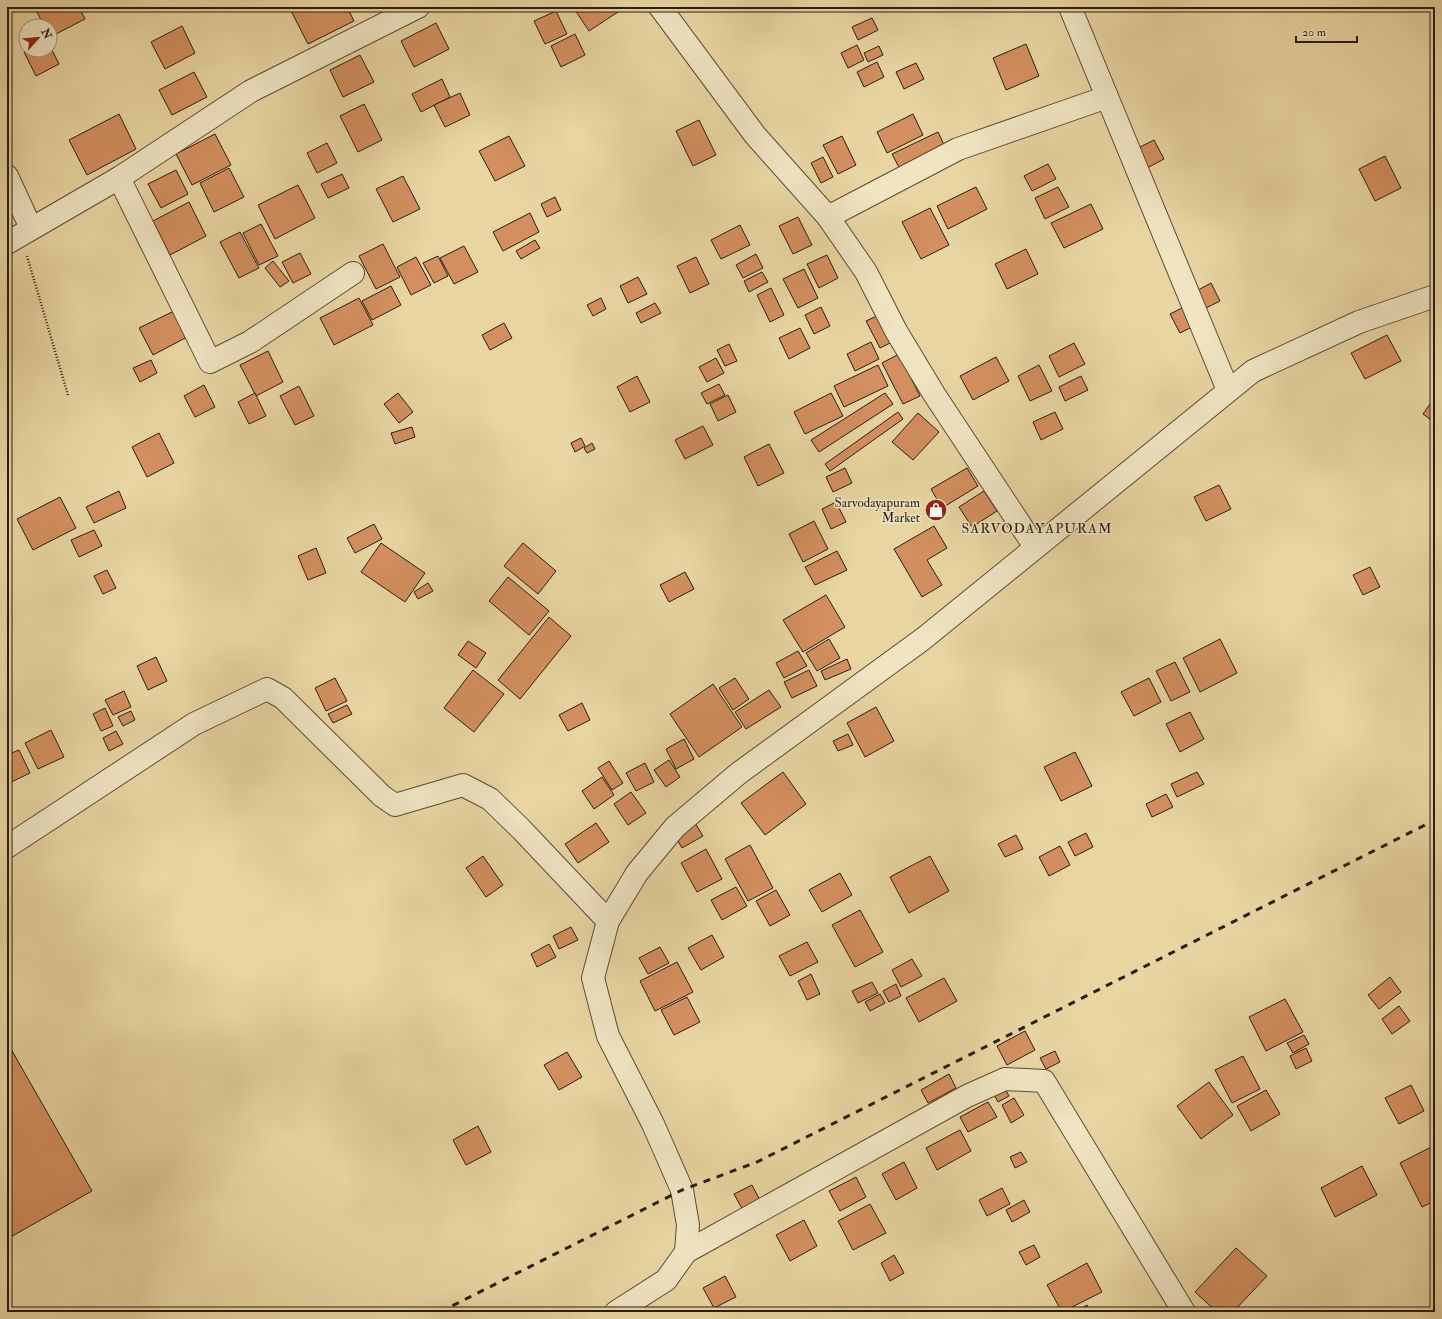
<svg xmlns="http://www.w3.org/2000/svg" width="1442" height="1319" viewBox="0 0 1442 1319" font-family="'IM FELL Double Pica',serif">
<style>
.building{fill:#d38f5f;stroke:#2a1d12}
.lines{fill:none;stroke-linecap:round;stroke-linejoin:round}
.minor-casing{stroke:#5a4b36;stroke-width:24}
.path{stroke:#2a1d12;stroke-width:2.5;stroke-dasharray:1 2;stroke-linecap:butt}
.minor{stroke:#f0e4c3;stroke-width:22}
.rail{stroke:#2a1d12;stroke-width:3;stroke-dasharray:7 7;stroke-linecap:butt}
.labels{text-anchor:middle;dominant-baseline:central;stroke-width:3;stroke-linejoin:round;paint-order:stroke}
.poi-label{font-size:13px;fill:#2a1d12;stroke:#f0e4c3;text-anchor:end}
.neighbourhood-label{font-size:14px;letter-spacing:1px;fill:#2a1d12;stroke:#f0e4c3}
</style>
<rect width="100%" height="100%" fill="#e8d5a2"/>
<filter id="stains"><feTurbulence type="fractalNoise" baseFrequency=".005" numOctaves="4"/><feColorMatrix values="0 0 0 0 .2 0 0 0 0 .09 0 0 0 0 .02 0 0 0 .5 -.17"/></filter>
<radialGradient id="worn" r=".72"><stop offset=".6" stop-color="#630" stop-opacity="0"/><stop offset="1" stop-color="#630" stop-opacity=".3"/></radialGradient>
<g class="building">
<polygon points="48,7 79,7 85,19 50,37 50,26 44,26 37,12"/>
<polygon points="294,7 347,7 354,21 308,44 290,9"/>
<polygon points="573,7 614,7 618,12 589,31"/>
<polygon points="1426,7 1435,7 1435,8 1428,11"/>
<polygon points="556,11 567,34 545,44 534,21"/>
<polygon points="872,18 878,30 858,40 852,27"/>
<polygon points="436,23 449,49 414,67 401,41"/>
<polygon points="182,26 195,53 165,69 151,42"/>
<polygon points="575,34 585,55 561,67 551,46"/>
<polygon points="1026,44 1039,76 1006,90 993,58"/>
<polygon points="857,45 864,60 848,68 841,53"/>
<polygon points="50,46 59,64 36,76 24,52 50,50"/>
<polygon points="879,46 883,55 868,62 864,53"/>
<polygon points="360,55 374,82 343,97 330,70"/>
<polygon points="877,62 884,77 864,87 857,72"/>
<polygon points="916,63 924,79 904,89 896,72"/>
<polygon points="194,72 207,97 172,115 159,90"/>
<polygon points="442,79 450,97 421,112 412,94"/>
<polygon points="460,93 470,115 445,127 434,105"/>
<polygon points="364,104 382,140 358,152 340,116"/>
<polygon points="119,114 136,149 87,175 69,140"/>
<polygon points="913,114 923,135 887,153 877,132"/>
<polygon points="699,120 716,155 693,166 676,131"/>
<polygon points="938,132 947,151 902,173 892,154"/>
<polygon points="215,134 231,165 192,185 176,154"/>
<polygon points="509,136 525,166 495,181 479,151"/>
<polygon points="842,136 856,165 838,174 823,145"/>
<polygon points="1154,140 1164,159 1147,168 1138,148"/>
<polygon points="327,143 337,163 317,173 307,153"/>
<polygon points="1385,156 1401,188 1375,201 1359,169"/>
<polygon points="823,157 833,177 821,183 811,163"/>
<polygon points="1048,164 1056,179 1032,191 1024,176"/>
<polygon points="229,168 244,197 214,212 200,183"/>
<polygon points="176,170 188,194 161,208 148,184"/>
<polygon points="342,174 349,188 328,198 321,184"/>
<polygon points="403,176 420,209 393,222 376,189"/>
<polygon points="298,185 315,218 275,239 258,205"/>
<polygon points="976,187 987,209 948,229 937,206"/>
<polygon points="1058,187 1069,207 1045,219 1035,198"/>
<polygon points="555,197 561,210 547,217 541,204"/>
<polygon points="189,202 206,236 170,255 153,221"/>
<polygon points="1091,204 1103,229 1064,248 1051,223"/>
<polygon points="930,208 949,245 921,259 902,222"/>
<polygon points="530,213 539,232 503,251 493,232"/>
<polygon points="798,217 812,245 793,254 779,226"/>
<polygon points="261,224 278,256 259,265 243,233"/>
<polygon points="740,225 750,245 721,259 711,240"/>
<polygon points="240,232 259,268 239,278 220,242"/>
<polygon points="535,240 540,248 521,259 516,251"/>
<polygon points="383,244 400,277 376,289 359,256"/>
<polygon points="464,246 478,272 454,284 440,258"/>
<polygon points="1026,249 1038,274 1007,289 995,264"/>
<polygon points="300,253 311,274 293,283 282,262"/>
<polygon points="756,254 763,268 743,278 736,265"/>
<polygon points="827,255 838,278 819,288 807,264"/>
<polygon points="438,256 448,276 434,283 423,263"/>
<polygon points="416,257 431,285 411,295 397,267"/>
<polygon points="696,257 709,284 690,293 677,266"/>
<polygon points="273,261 289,281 280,287 265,268"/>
<polygon points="804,269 818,298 798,308 783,279"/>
<polygon points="762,272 768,282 749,292 744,281"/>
<polygon points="638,277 647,294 628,303 620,286"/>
<polygon points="1211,283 1220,301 1200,311 1191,294"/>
<polygon points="391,286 401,305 372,320 362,301"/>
<polygon points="771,288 784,315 770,322 757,295"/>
<polygon points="359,298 373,325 334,345 320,318"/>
<polygon points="601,298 606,309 593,316 587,305"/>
<polygon points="655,303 661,313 641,323 636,313"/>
<polygon points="1188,305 1198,324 1180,333 1170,314"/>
<polygon points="821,307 830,326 814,334 805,315"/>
<polygon points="176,310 189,336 153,355 139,328"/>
<polygon points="881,314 894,341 880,348 866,321"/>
<polygon points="504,323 512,338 490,350 482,335"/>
<polygon points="800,328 810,348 789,359 779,338"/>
<polygon points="1387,335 1401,361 1365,379 1351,353"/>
<polygon points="871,342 879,359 855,371 847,354"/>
<polygon points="1074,343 1085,364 1059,377 1049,356"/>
<polygon points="729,344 737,361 725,366 717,350"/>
<polygon points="268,351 283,382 256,396 240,365"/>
<polygon points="899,354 920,396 903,404 882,363"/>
<polygon points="996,357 1009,381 973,400 960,376"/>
<polygon points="716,358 724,373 707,382 699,367"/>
<polygon points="151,360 157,373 140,382 133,368"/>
<polygon points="878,365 888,386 844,407 834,386"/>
<polygon points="1039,365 1052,391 1030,401 1018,376"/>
<polygon points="637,376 650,402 630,412 617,387"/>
<polygon points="1081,376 1088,390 1065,401 1059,387"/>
<polygon points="719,384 725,395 707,404 701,393"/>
<polygon points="204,385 215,407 195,417 184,396"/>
<polygon points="299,386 314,416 295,425 280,396"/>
<polygon points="255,393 266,416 249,424 238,402"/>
<polygon points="398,393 413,412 399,423 384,404"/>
<polygon points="831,393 843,416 805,434 794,412"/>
<polygon points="885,393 893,404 819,452 811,440"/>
<polygon points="728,395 736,412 718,421 710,404"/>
<polygon points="1433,400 1435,401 1435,423 1423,414"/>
<polygon points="898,412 903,419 830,471 825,464"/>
<polygon points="1055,412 1063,429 1041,440 1033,422"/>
<polygon points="918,413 939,432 913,460 892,442"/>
<polygon points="703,426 713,445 685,459 675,440"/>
<polygon points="412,427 415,437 395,444 391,433"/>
<polygon points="159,433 174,463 147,477 132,447"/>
<polygon points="581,438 585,446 575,452 571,443"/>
<polygon points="592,443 595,449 587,453 584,448"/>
<polygon points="769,444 784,473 758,486 744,457"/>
<polygon points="845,468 852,483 833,492 826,477"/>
<polygon points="967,468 978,486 942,508 931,489"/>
<polygon points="1219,485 1231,509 1206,521 1194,497"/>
<polygon points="119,491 126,508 94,523 86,507"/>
<polygon points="984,491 997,511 972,527 959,507"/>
<polygon points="60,497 76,528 33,550 17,519"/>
<polygon points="836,502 846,522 831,529 822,509"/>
<polygon points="814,521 828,549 803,562 789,534"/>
<polygon points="374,524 382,539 355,553 347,538"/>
<polygon points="934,526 947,548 927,560 942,585 922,597 894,549"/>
<polygon points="94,530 102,546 79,557 71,540"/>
<polygon points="381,543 425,573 405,602 361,572"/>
<polygon points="523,543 556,571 538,594 504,566"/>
<polygon points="316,548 326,573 308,580 298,556"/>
<polygon points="837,551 847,570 815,585 805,567"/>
<polygon points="1370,567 1380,587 1363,595 1353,575"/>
<polygon points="107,570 116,588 103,594 94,576"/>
<polygon points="685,572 694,589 669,602 660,585"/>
<polygon points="508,577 549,611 529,635 489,601"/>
<polygon points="428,583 433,591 418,599 414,592"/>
<polygon points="826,595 845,627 803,652 783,620"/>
<polygon points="549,617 571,636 520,699 498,680"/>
<polygon points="829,639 840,658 817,671 806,653"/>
<polygon points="1220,639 1237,673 1200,692 1183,658"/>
<polygon points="468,641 486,653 476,668 458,655"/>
<polygon points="798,651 807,666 784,678 776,663"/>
<polygon points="156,657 167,681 148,690 137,666"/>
<polygon points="847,659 851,669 825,680 821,671"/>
<polygon points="1175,662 1190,692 1171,701 1156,671"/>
<polygon points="473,670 504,694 474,732 444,708"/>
<polygon points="809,670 817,686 792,698 784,682"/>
<polygon points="335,678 347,701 326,711 315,688"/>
<polygon points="735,678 749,699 733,710 719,688"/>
<polygon points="1149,678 1161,702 1134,716 1121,692"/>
<polygon points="713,684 742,727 699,757 670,714"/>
<polygon points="769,690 781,707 746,729 735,712"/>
<polygon points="124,691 131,707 113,715 105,700"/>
<polygon points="582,703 590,720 568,731 559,715"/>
<polygon points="347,705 352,714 333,723 328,714"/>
<polygon points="876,707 894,741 865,757 847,723"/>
<polygon points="105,708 113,726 101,731 93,714"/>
<polygon points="131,711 135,720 123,726 118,717"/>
<polygon points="1190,712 1204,739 1180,752 1166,724"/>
<polygon points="51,730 64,757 38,769 25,743"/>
<polygon points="116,731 123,744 109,751 103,738"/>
<polygon points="848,734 853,745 838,751 833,741"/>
<polygon points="684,739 694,759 676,769 666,749"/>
<polygon points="19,750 30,773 7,784 7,755"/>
<polygon points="1075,752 1092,786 1061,801 1044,767"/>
<polygon points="669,760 680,777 666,787 654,770"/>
<polygon points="609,761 623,783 612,790 598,768"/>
<polygon points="645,763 654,782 636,791 626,773"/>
<polygon points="783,772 806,804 765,835 741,803"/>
<polygon points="1197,772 1204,784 1177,797 1171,784"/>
<polygon points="602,777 614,795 594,809 582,791"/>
<polygon points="631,792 646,813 628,825 614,804"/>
<polygon points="1166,794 1173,807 1152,817 1146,804"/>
<polygon points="596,823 609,842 578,863 565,844"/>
<polygon points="695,823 703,836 682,848 674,834"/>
<polygon points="1086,833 1093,847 1075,856 1068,842"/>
<polygon points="1016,835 1023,849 1005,857 998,844"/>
<polygon points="750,845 773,888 748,901 725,859"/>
<polygon points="1060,846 1070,865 1049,876 1039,857"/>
<polygon points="706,849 722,879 697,892 681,863"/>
<polygon points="483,856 503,885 486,897 466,868"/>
<polygon points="930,856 949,891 909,913 890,877"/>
<polygon points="840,873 852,895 822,912 809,890"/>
<polygon points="736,887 747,906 722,920 711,900"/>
<polygon points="776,890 790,915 770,926 756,901"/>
<polygon points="860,910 883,952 855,967 832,925"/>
<polygon points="571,927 578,940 559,949 553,936"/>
<polygon points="712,935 724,957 701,970 688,948"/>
<polygon points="807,942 818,962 790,976 779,956"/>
<polygon points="549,944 556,957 537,967 531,954"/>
<polygon points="660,947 669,963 648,974 639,958"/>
<polygon points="912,959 922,976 901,987 892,970"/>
<polygon points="677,962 693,992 655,1011 640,981"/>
<polygon points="811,974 820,994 807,1000 798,981"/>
<polygon points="1390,977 1401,992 1379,1009 1368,995"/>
<polygon points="944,978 957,1001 919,1022 906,998"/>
<polygon points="872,982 878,993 858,1003 852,991"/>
<polygon points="896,984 901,996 889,1002 883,991"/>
<polygon points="880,994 885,1003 870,1011 865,1002"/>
<polygon points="687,997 700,1022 674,1035 661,1010"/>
<polygon points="1285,999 1303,1032 1266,1051 1249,1017"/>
<polygon points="1399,1006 1410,1021 1392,1034 1382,1019"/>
<polygon points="1025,1031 1035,1050 1007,1065 997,1046"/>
<polygon points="1304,1035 1309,1044 1293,1053 1287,1043"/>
<polygon points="7,1042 92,1191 7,1239"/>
<polygon points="1306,1048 1312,1061 1296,1069 1290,1056"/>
<polygon points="1055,1051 1060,1062 1046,1069 1040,1058"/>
<polygon points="567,1052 582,1077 559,1090 544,1065"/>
<polygon points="1243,1056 1260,1089 1232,1103 1215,1070"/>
<polygon points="949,1074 956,1088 928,1103 921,1090"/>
<polygon points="1209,1082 1233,1115 1201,1139 1177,1106"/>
<polygon points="1002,1083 1009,1096 998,1102 991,1089"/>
<polygon points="1411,1085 1424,1111 1399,1124 1385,1098"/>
<polygon points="1266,1090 1280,1114 1251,1131 1237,1106"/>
<polygon points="1014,1098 1024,1115 1011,1123 1002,1105"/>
<polygon points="988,1102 997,1117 968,1132 960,1117"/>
<polygon points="478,1126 491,1152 466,1165 453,1140"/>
<polygon points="960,1130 971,1151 937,1170 926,1148"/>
<polygon points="1435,1145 1435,1201 1422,1207 1400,1163"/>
<polygon points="1021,1152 1027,1162 1015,1168 1010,1157"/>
<polygon points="904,1162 917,1188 896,1200 882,1174"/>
<polygon points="1362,1166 1377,1195 1335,1217 1321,1188"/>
<polygon points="856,1177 866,1197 840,1211 829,1191"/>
<polygon points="752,1185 762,1204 745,1214 734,1194"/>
<polygon points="1002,1188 1010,1204 987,1216 979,1200"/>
<polygon points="1024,1200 1030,1212 1012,1222 1006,1210"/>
<polygon points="870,1204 886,1233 853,1250 838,1221"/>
<polygon points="804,1220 817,1246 790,1261 776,1235"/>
<polygon points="1034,1245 1040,1257 1026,1265 1019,1252"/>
<polygon points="1236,1248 1267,1276 1233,1312 1217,1312 1195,1292"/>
<polygon points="894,1255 904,1273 890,1281 881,1263"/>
<polygon points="1087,1263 1102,1292 1062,1312 1047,1285"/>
<polygon points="725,1276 736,1297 714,1308 703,1288"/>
<polygon points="1087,1305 1091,1312 1075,1312"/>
</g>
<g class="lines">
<g class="minor-casing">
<g id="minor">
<polyline points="660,7 755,135 828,217 866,272 896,331 934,394 1035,547"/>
<polyline points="1070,7 1228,390"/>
<polyline points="7,176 31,228"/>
<polyline points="119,178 210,362 250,342 353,273"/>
<polyline points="828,217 958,149 1107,97"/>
<polyline points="7,243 119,178 251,91 418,7"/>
<polyline points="7,847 194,724 267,689 283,698 382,796 395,805 463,785 490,799 521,829 608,921"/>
<polyline points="686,1252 967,1096 1005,1079 1044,1081 1184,1312"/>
<polyline points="616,1312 666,1280 686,1252 688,1225 682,1190 653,1124 608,1036 593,978 608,921 637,873 675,827 739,773 923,639 1253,371 1359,322 1435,296"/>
</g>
</g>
<polyline class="path" points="27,256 68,395"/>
<use href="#minor" class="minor"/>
<polyline class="rail" points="440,1312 682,1190 757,1162 1435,820"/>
</g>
<defs>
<g id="shop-disc" transform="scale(1.15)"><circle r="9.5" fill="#8f2418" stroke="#f0e4c3"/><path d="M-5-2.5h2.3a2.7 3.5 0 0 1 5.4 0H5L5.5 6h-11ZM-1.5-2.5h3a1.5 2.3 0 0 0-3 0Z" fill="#fff"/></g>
</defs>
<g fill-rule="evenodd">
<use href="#shop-disc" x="936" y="510"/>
</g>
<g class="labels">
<g class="poi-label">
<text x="920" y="503">Sarvodayapuram<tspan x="920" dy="15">Market</tspan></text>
</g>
<g class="neighbourhood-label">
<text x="1037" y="528">SARVODAYAPURAM</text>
</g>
</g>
<rect width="1442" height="1319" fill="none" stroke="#e8d5a2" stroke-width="24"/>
<rect x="8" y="8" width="1426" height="1303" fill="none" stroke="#2a1d12" stroke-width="2"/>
<rect x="12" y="12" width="1418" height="1295" fill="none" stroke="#2a1d12"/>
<g transform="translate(38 38) rotate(63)"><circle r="19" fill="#f0e4c3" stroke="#a1947c"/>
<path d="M0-3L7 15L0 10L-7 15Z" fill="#8f2418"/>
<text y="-6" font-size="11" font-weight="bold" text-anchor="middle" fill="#2a1d12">N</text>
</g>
<path d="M1296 36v6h61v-6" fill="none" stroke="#2a1d12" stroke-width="2"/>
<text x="1302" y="36" font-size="12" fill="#2a1d12" stroke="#f0e4c3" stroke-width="3" paint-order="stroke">20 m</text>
<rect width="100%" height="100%" filter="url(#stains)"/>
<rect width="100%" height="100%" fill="url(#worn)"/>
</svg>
